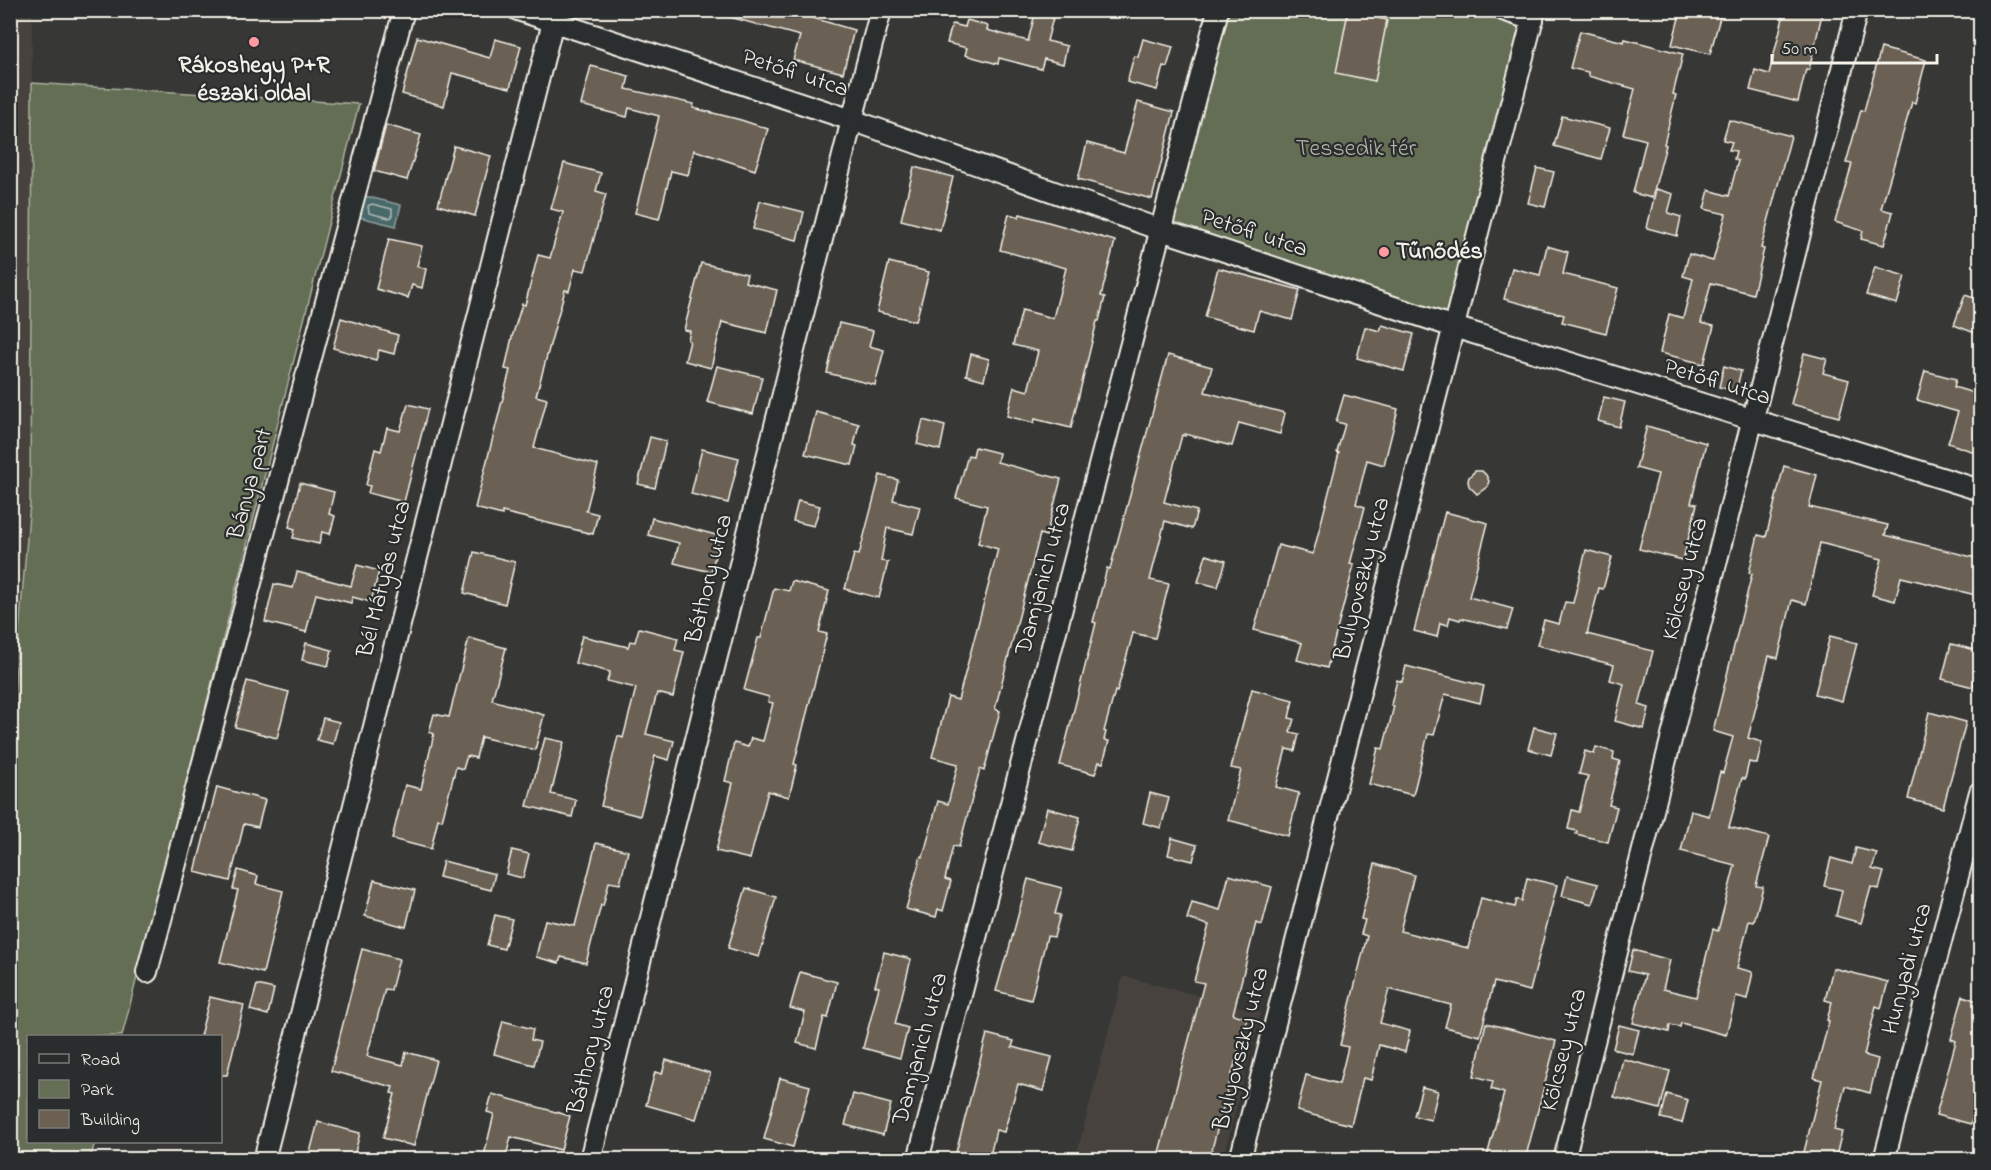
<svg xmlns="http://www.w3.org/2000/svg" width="1991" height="1170" viewBox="0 0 1991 1170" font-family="'Indie Flower',sans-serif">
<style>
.built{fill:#47433e}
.green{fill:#636e55;stroke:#acb09e;stroke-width:1.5}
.water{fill:#49676b;stroke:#8d9e9d;stroke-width:1.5}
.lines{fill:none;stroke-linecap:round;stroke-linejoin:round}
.shore{stroke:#b0bab6;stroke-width:1.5}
.building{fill:#6b6052;stroke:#f4f1e8;stroke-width:1.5}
.street-casing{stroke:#f4f1e8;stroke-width:24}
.street{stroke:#2a2d2e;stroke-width:20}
.poi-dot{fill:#ff9aa2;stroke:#2a2d2e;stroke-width:2}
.labels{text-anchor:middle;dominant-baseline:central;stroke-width:4.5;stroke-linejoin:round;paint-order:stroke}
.poi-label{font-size:24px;font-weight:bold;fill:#f4f1e8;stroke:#2a2d2e}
.street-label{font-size:24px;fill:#f4f1e8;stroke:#2a2d2e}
.park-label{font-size:24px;fill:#b3b6a6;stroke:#2a2d2e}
</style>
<rect width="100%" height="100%" fill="#373735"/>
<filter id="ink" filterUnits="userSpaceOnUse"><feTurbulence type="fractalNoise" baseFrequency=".0167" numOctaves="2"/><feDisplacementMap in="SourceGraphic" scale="12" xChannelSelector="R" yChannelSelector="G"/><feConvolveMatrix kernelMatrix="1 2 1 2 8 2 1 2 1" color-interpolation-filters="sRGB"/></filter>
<g filter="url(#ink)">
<g class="built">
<polygon points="32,10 30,503 11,738 10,11"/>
<polygon points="1123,976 1261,1012 1223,1159 1075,1160"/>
</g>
<g class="green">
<polygon points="1503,10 1533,20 1454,327 1161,230 1218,11"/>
<polygon points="32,83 359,104 122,1036 28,1036 28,1142 95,1142 90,1159 11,1160 10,738 30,503"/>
</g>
<polygon class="water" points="365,196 401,205 396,226 359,217"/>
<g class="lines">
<polygon class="shore" points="372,204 392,209 392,217 389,218 369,213 368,206"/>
</g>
<g class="building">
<polygon points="727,10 800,10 799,14 854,30 843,73 793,60 800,36 726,16"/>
<polygon points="1036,10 1055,10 1047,41 1067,46 1063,64 1044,59 1041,69 999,58 998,64 965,55 967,48 947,43 952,24 965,27 967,20 988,26 987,30 1028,41"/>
<polygon points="1681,10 1722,10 1710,54 1672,45"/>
<polygon points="1785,10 1823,10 1809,70 1806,69 1798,102 1750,90 1755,70 1769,74"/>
<polygon points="1348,12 1387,20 1375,81 1336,73"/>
<polygon points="1580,31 1624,42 1625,39 1683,54 1673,94 1676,95 1664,144 1666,145 1652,198 1633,193 1646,140 1623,134 1635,89 1588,76 1588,72 1570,68"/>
<polygon points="417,37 490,58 495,39 521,46 510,88 452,73 444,106 402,94"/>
<polygon points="1143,39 1173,47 1167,67 1163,66 1157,90 1127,82 1134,56 1138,57"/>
<polygon points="1881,48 1926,60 1915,103 1912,102 1881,209 1893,212 1884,245 1861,239 1863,231 1835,222 1852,164 1846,163 1861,110 1864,111"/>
<polygon points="591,66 629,76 626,89 694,104 693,108 741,120 768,129 755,170 694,150 688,175 671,171 659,219 635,213 659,116 629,108 627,117 581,105"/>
<polygon points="1138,102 1174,112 1152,199 1078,179 1087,143 1124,153"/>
<polygon points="1562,116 1610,128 1601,159 1554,146"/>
<polygon points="1729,120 1791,136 1761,248 1764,249 1753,294 1711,283 1701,323 1714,326 1704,364 1660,353 1669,314 1683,318 1693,279 1683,276 1689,254 1713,261 1726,214 1704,209 1709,190 1729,196 1738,161 1734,159 1736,151 1729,150 1732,142 1723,140"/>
<polygon points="386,125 421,135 407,180 374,171"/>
<polygon points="454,146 491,156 475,216 438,205"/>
<polygon points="564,163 601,173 596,191 606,194 585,271 575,269 569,291 565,290 536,396 547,399 534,448 598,465 586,511 598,514 593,534 502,512 502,515 475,508 510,370 505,369 512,337 522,304 525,305 538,255 550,258 563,212 551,209"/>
<polygon points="914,167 953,177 940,230 901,220"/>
<polygon points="1537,168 1554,172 1545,207 1528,203"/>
<polygon points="1656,189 1673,194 1668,213 1681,217 1677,236 1647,228"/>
<polygon points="760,201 804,212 797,240 753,229"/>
<polygon points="1009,214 1019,217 1020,214 1115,241 1101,296 1105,297 1099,321 1097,321 1071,428 1035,419 1034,423 1007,416 1014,387 1028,391 1038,351 1013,345 1022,310 1053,318 1066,268 1000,250"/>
<polygon points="389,239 422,246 417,266 426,269 422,288 412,285 408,298 376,289"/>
<polygon points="1547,246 1568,252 1563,274 1618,288 1606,333 1562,322 1564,315 1504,299 1512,268 1540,275"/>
<polygon points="889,262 929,272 916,321 877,312"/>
<polygon points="701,263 747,274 745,282 777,290 767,333 722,322 711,368 685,361 690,341 688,340 690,331 684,330"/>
<polygon points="1875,267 1905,276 1897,304 1866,295"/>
<polygon points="1218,268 1300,290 1292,320 1259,311 1254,330 1205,317"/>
<polygon points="1965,295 1980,300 1980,335 1954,325"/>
<polygon points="341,318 398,335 394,354 379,350 376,360 333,348"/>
<polygon points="839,323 873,331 869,346 884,350 875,385 827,373"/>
<polygon points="1382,325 1414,334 1404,371 1357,358 1365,327 1380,331"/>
<polygon points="1804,353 1827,359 1823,373 1849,380 1839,417 1791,404"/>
<polygon points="971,354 989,359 984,380 966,375"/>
<polygon points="1168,355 1212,367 1205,392 1285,413 1280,434 1239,423 1232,446 1185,434 1185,436 1182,435 1164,502 1197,511 1192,529 1165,521 1150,580 1169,584 1155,638 1133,633 1117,692 1115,691 1104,731 1106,732 1104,740 1109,741 1103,763 1099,762 1095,774 1060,765 1096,623 1093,622 1107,568 1110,569"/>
<polygon points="717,366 762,377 753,414 707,402"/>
<polygon points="1724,366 1741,371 1736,391 1719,387"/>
<polygon points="1925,371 1956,379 1954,387 1980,395 1980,454 1948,443 1958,412 1917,400"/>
<polygon points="1344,395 1398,409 1384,465 1367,460 1356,504 1365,507 1350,564 1354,565 1327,668 1297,660 1302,643 1254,630 1278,545 1313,554 1339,453 1337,452 1345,424 1336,422"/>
<polygon points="1604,397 1625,402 1619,427 1598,421"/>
<polygon points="408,404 428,409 404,502 368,493 370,486 366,485 375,449 381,451 387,428 400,431"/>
<polygon points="816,412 859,424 854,445 857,446 852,465 805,454"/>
<polygon points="923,420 945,426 940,450 917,444"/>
<polygon points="1647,426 1706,443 1691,503 1697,504 1683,560 1639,549 1658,474 1636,468"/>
<polygon points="650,437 666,441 655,488 638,484"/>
<polygon points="975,447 999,453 997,462 1061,479 1046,536 1040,534 995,709 1000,711 984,771 980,769 959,847 953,846 945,879 951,881 943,911 938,909 936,917 906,909 921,856 923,857 938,801 948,804 958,764 932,757 948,697 958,700 998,549 978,543 987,506 956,498 968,455 973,456"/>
<polygon points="702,449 739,458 728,503 691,494"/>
<polygon points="1784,466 1817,475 1809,507 1888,525 1885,535 1980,559 1980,596 1901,577 1895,601 1872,595 1882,559 1820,543 1806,604 1792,600 1778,658 1769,656 1748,738 1762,742 1757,764 1749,762 1745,779 1742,778 1729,827 1769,837 1756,886 1763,887 1754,922 1749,921 1737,968 1753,972 1747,999 1736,996 1726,1035 1681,1023 1680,1027 1670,1025 1669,1032 1633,1023 1645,975 1628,971 1633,950 1670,960 1663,989 1696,997 1713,929 1718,931 1735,865 1681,851 1691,811 1709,816 1720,772 1723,773 1733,737 1713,731 1752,574 1749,573 1758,535 1766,537"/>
<polygon points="1475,471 1482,471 1486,475 1489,481 1487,487 1477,494 1469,486 1468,481 1469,477"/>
<polygon points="880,475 898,480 893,500 920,507 913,534 887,528 881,561 888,562 879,598 845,589 854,554 859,555"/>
<polygon points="300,483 334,492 329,514 335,516 330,534 322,532 319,544 293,538 295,529 289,527"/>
<polygon points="798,501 820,506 814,526 793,521"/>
<polygon points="1445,512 1488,523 1469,597 1513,609 1507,629 1461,618 1460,620 1450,617 1448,625 1440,623 1437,637 1414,631"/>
<polygon points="652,518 720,536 711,572 674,563 679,543 648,535"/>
<polygon points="1586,550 1612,557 1603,589 1599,588 1587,634 1653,651 1639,705 1649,708 1644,729 1615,721 1624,684 1610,680 1614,665 1537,645 1544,620 1559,624 1565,602 1573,603"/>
<polygon points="474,552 515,562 505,604 464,593"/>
<polygon points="1206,555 1226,561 1218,587 1198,582"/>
<polygon points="357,565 379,571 371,602 352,597 351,603 316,594 306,632 265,622 274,584 293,588 297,572 351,586"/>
<polygon points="792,581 829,591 819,632 827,634 794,764 797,765 789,797 768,791 750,859 716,851 733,783 725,781 734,743 748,747 751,738 763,741 773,703 768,702 769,697 744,690 758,638 761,638 774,588 789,591"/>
<polygon points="639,628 678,638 675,650 684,652 673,697 657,693 646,734 674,741 669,760 655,756 640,816 601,806 618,736 623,738 636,688 607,681 610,672 575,663 582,636 628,647 630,641 635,642"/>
<polygon points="1830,636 1857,643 1842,701 1815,694"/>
<polygon points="469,638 506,648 492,700 544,715 535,750 481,737 476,758 467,756 463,769 456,767 442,820 438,819 431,849 392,839 405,785 421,789 434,734 429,732 434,714 449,717"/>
<polygon points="306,643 332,650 328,666 302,660"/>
<polygon points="1951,644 1980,651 1973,687 1942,679"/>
<polygon points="1406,666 1484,686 1480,703 1445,694 1434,735 1428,734 1413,795 1369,784 1378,748 1383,749 1394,706 1391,705 1397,680 1402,682"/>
<polygon points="247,681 289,692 277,738 235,727"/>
<polygon points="1252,689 1293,700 1289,718 1294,719 1290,732 1299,734 1295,751 1286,749 1276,787 1299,793 1288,836 1228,820 1241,770 1231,768"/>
<polygon points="1929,712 1966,722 1943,808 1908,799"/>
<polygon points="323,718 339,722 333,744 317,740"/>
<polygon points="1534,727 1557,733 1551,755 1528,749"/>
<polygon points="545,738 564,742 551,794 576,800 572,817 527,806"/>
<polygon points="1596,747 1614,752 1613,759 1620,761 1609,805 1617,807 1608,842 1576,834 1577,831 1568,829 1572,810 1579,812 1588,776 1579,774 1585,751 1594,754"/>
<polygon points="217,787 265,800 258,827 244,824 230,881 195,872"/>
<polygon points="1150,793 1169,798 1161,828 1143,823"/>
<polygon points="1047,808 1080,817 1072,851 1038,842"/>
<polygon points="1172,838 1197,845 1193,861 1168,855"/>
<polygon points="596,843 628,851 620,884 609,882 603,906 601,905 586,963 561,957 559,963 536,957 545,920 575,926"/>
<polygon points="1856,848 1877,853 1872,869 1884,872 1879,889 1871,887 1861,923 1836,916 1842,890 1824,886 1831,858 1852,864"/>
<polygon points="512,850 529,854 523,878 506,874"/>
<polygon points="443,861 495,874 491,890 439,877"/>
<polygon points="1375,864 1414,875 1400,931 1468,948 1481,898 1515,907 1517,899 1522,901 1527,878 1557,885 1530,991 1494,982 1480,1036 1445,1027 1451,1005 1389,989 1380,1023 1410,1031 1405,1052 1379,1045 1371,1080 1363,1078 1351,1125 1297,1111 1306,1075 1339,1084 1348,1047 1340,1045 1367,936 1361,934 1365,920 1361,919"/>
<polygon points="238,870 258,876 256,884 283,891 263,973 220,962 238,890 233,889"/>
<polygon points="1229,875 1272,887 1262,925 1256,923 1233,1014 1247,1018 1209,1160 1157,1160 1204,983 1194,981 1209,925 1187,919 1192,902 1220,910"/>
<polygon points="1567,876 1598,884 1592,904 1562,896"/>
<polygon points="1028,879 1062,888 1055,914 1060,915 1054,937 1047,936 1031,1000 996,991 1006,956 1007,956"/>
<polygon points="374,880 415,890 406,927 365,916"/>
<polygon points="746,888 776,897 759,957 728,948"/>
<polygon points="495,915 512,919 504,949 487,945"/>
<polygon points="362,949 399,959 391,990 385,989 367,1056 403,1065 406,1052 436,1060 414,1146 383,1138 395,1094 391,1093 393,1087 331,1071"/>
<polygon points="884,952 911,959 895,1024 908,1028 900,1058 863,1048 879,987 875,986"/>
<polygon points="1833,968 1888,982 1881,1008 1876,1006 1864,1055 1878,1059 1870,1093 1845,1086 1834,1130 1842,1132 1835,1160 1802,1160 1822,1080 1814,1078 1829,1021 1827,1020 1832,1002 1825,1000"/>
<polygon points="800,972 837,982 828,1018 824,1017 816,1048 797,1043 805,1012 790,1008"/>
<polygon points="257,985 274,989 268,1015 250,1010"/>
<polygon points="1963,996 1980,1002 1980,1090 1971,1124 1936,1115 1956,1041 1951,1039"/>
<polygon points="210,997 244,1005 227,1075 220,1075 220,1036 200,1036"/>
<polygon points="503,1021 533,1029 531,1040 540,1042 534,1065 494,1054"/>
<polygon points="1486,1023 1556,1041 1525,1160 1486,1160 1504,1093 1491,1089 1493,1081 1474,1076"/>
<polygon points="1619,1025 1639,1030 1633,1054 1613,1049"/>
<polygon points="987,1034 1014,1041 1012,1047 1052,1057 1043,1091 1018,1084 1004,1132 996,1130 989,1160 954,1160"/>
<polygon points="1623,1059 1670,1071 1660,1109 1614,1097"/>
<polygon points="666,1060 710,1073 696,1119 646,1105 655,1072 662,1074"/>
<polygon points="780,1078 810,1086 793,1147 764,1139"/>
<polygon points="1422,1087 1438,1091 1431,1120 1414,1116"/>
<polygon points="492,1094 570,1116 561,1150 511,1137 505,1160 483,1160 494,1114 487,1112"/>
<polygon points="853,1094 891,1104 883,1135 845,1125"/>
<polygon points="1667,1094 1688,1100 1682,1123 1661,1118"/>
<polygon points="318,1122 360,1133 353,1160 308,1160"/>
</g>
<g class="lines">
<g class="street-casing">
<g id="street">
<polyline points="518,10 852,120 1161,230 1454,327 1980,490"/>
<polyline points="1503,10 1533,20"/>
<polyline points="147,972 404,10"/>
<polyline points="264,1160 556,10"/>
<polyline points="590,1160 852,120 881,10"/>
<polyline points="918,1160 1218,10"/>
<polyline points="1240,1160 1535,10"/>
<polyline points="1564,1160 1857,10"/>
<polyline points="1884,1160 1980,792"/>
</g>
</g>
<use href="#street" class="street"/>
</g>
</g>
<g class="poi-dot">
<circle cx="254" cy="42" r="6"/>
<circle cx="1384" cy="252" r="6"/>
</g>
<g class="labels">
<g class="poi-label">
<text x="254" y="66">Rákoshegy P+R<tspan x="254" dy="28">északi oldal</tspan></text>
<text x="1396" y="252" text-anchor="start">Tűnődés</text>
</g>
<g class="street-label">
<text transform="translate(795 74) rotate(18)">Petőfi utca</text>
<text transform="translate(1254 234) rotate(18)">Petőfi utca</text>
<text transform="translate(1717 383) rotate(17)">Petőfi utca</text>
<text transform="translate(251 484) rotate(-75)">Bánya part</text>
<text transform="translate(385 579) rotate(-76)">Bél Mátyás utca</text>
<text transform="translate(710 579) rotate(-76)">Báthory utca</text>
<text transform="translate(1044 579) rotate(-75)">Damjanich utca</text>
<text transform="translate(1363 579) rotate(-76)">Bulyovszky utca</text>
<text transform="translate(1686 579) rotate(-76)">Kölcsey utca</text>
<text transform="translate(1908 969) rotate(-75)">Hunyadi utca</text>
<text transform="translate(921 1049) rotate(-75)">Damjanich utca</text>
<text transform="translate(1242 1049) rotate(-76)">Bulyovszky utca</text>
<text transform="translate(592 1050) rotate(-76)">Báthory utca</text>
<text transform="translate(1565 1050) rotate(-76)">Kölcsey utca</text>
</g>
<g class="park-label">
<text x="1356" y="149">Tessedik tér</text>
</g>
</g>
<rect width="1991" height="1170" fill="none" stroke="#2a2d2e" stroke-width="36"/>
<rect x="18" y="18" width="1955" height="1134" fill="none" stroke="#f4f1e8" stroke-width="2" filter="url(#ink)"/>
<rect x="27" y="1035" width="195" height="108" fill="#2a2d2e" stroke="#7b7b78" stroke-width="1.5"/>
<rect x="39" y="1054" width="30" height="9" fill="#2a2d2e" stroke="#7b7b78" stroke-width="1.5"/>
<text x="81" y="1065" font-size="18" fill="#f4f1e8">Road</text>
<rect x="39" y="1080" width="30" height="18" fill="#636e55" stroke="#7b7b78" stroke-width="1.5"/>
<text x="81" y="1095" font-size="18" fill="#f4f1e8">Park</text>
<rect x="39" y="1110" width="30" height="18" fill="#6b6052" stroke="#7b7b78" stroke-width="1.5"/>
<text x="81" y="1125" font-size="18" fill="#f4f1e8">Building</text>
<path d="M1772 54v9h165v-9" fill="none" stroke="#f4f1e8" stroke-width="3"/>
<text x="1781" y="54" font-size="18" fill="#f4f1e8" stroke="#2a2d2e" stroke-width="4.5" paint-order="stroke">50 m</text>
</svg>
